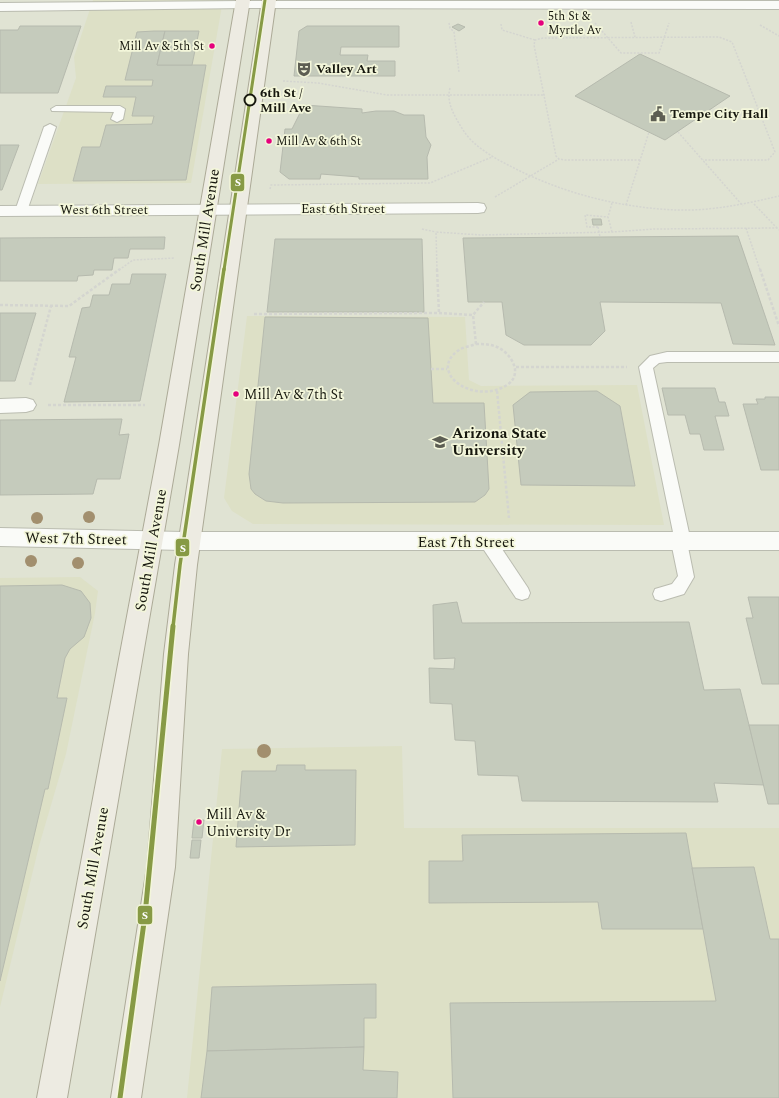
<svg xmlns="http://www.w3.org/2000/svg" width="779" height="1098" viewBox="0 0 779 1098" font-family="Spectral,serif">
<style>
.built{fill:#dde0c6}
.building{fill:#c5cbbc;stroke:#b6baae}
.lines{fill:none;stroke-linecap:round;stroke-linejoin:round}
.service-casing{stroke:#babcb0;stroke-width:2}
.pedestrian-casing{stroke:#babcb0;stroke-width:2}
.minor-casing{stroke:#babcb0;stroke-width:2}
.tertiary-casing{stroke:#babcb0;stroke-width:2}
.primary-casing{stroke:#acaa97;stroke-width:2}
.path-far1{stroke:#d4d5d0;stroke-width:1.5;stroke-dasharray:2 1.5;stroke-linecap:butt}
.path{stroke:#d4d5d0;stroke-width:2.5;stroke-dasharray:3 2;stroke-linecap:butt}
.service{fill:#fafbf8;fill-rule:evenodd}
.pedestrian{fill:#fafbf8;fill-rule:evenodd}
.minor{fill:#fafbf8;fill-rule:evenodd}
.tertiary{fill:#fafbf8;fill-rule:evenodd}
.primary{fill:#edebe2;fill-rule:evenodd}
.path-bridge{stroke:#d4d5d0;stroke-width:1.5;stroke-dasharray:2 1.5;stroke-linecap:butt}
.tram-1-far2-casing{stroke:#f3f6da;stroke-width:5}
.tram-1-far1-casing{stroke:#f3f6da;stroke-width:6}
.tram-1-casing{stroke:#f3f6da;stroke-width:8}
.tram-1-far2{stroke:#879a45;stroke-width:3}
.tram-1-far1{stroke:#879a45;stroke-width:3.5}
.tram-1{stroke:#879a45;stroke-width:5}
.tree{fill:#a28f6e}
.bus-dot{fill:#e5007d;stroke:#f3f6da;stroke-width:1.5}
.stop-dot{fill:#f3f6da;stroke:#16170e;stroke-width:2}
.labels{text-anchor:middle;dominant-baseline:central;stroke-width:3.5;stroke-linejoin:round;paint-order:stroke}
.far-bus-label{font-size:12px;fill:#16170e;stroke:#f3f6da;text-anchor:start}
.far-poi-label{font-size:13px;font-weight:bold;fill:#16170e;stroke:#f3f6da;text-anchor:start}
.far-stop-label{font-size:13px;font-weight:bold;fill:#16170e;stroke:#f3f6da;text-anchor:start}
.far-street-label{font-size:13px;fill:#16170e;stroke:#f3f6da}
.bus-label{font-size:14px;fill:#16170e;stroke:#f3f6da;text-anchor:start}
.street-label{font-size:15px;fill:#16170e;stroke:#f3f6da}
.poi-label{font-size:15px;font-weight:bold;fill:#16170e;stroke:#f3f6da;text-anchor:start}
.line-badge{stroke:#f3f6da;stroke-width:1.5}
.badge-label{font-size:11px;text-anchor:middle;font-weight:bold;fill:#fff}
</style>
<rect width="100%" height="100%" fill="#e0e3d3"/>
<g class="built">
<polygon points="93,0 223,0 191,183 38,184 76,78 74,57"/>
<polygon points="247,316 465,317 469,380 481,386 637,385 664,525 253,524 232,511 224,498"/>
<polygon points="80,577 98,591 95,613 66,754 39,846 0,1007 0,578"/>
<polygon points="402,746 404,828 779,828 779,1098 187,1098 222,749"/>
</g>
<g class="building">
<polygon points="458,24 465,27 459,31 452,27"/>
<polygon points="20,26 81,26 58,93 0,93 0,30 18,30"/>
<polygon points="307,26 399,26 399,47 341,47 340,55 368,55 367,61 395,61 395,76 294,76 299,31"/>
<polygon points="154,31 165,31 157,65 206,65 186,180 73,181 82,147 100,147 106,125 152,124 154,116 132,116 136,97 103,97 106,86 152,86 153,80 125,80 137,32"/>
<polygon points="165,31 199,31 192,65 157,65"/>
<polygon points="640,54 730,96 665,140 575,96"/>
<polygon points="304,105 362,109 362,113 376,111 394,111 404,115 424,115 426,137 431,145 427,157 428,179 359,179 359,177 321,174 320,179 289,179 280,172 285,129 292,129"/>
<polygon points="0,145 19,145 2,190 0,190"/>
<polygon points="592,219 601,219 602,225 593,225"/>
<polygon points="738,236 775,345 733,344 721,303 600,302 605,331 591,345 524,345 506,335 502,302 468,302 463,238"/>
<polygon points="165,237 164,249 130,249 128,258 114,258 112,270 94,270 93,275 78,276 77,281 0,281 0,238"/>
<polygon points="275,239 422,239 424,312 267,312"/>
<polygon points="132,274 166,274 140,401 64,402 76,357 69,357 82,308 90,307 93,295 109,295 112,284 130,284"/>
<polygon points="0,313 36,313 15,381 0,381"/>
<polygon points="265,317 428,318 433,403 484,403 489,489 485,495 475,502 283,503 266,501 255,494 251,489 249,474"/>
<polygon points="662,388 715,388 719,402 725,402 729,416 715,416 724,450 704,450 700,434 690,434 685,415 668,415"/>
<polygon points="597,391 620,406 635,486 521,485 513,405 530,392"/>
<polygon points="765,397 779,397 779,470 761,470 743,404 758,404 756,399 765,399"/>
<polygon points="122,419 119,435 129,434 120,479 97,479 93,494 0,495 0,420"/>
<polygon points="62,585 81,591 90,603 91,618 84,637 70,649 65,658 57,698 67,698 48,789 45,789 0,981 0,586"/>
<polygon points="748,597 779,597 779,684 762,684 746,618 753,618"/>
<polygon points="457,602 462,623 689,622 704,690 740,689 764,785 714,783 718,802 522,801 518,776 478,775 475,741 455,740 452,704 430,703 429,668 454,669 455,658 434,659 433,605"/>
<polygon points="749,725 779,725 779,804 768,804"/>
<polygon points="277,765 305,765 305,770 356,770 355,845 236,847 242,771 276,771"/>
<polygon points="194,820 204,820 202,838 192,838"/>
<polygon points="686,833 703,929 602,929 598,902 429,903 429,861 463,861 462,835"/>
<polygon points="192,840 201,840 199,858 190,858"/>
<polygon points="754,867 770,939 779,939 779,1098 453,1098 450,1003 716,1001 692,868"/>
<polygon points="376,984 376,1018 364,1018 364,1047 207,1051 212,987"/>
<polygon points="364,1047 363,1070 398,1072 397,1098 201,1098 207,1051"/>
</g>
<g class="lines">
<g class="service-casing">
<g id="service">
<polygon points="56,106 120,106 125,109 123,119 117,122 111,119 114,112 52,111 51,109"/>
<polygon points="50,124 56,127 27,211 25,214 17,214 15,211 44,127"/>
<polygon points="667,352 779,352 779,362 667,362 659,363 653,368 691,542 688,547 694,577 684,594 661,601 655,599 653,594 655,589 672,584 678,576 671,542 674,537 639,367 650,356"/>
<polygon points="488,535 494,537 528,588 530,593 528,598 522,600 516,598 482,547 480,542 482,537"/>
</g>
</g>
<g class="pedestrian-casing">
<polygon id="pedestrian" points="26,398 33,400 36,405 33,410 26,412 0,413 0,399"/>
</g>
<g class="minor-casing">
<g id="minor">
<polygon points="242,1 247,2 249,5 247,8 0,11 0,3"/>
<polygon points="478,203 484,204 486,208 484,212 478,213 0,216 0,206"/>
<polygon points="0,528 183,532 779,532 779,550 183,550 0,546"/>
</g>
</g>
<g class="tertiary-casing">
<polygon id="tertiary" points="242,1 779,1 779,9 237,8 235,5 237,2"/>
</g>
<g class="primary-casing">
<g id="primary">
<polygon points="236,0 250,0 179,445 67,1098 37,1098 159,445"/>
<polygon points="262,0 276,0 197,565 188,654 175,867 141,1098 111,1098 147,867 164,654 175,565"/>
</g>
</g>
<g class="path-far1">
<polyline points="631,22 635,37"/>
<polyline points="449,23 450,28 454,32 459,72"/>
<polyline points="595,23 621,53 659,53 669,23"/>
<polyline points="501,24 502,30 535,40"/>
<polyline points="760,25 779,36"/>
<polyline points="283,81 318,83 387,95 545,95"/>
<path d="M450 88C447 100 451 109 457 120 461 127 465 134 471 140 485 154 504 163 522 172 570 195 623 208 677 210 712 211 745 204 779 196"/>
<polyline points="678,132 743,206"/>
<polyline points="640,160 565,160 559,159 556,156 534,45 535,40 543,38 719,37 732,42 775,152 768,160 703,160"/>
<polyline points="270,189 271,185 430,183 492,157"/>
<polyline points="495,197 559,159"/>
<polyline points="612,203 608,217 612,232"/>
<polyline points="754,204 777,228"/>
<polyline points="626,205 649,132"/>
<polyline points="598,227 587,227 585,215 608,217"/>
<polyline points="746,228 760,270"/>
<polyline points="422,229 436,232"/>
<polyline points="119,270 133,260 175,258"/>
<polyline points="437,270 436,232 481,235 612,232 654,229 777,228 779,230"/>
</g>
<g class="path">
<polyline points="437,269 439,313"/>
<polyline points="760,269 779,326"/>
<polyline points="0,305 69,306 120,269"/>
<polyline points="254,314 439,313 473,315"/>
<path d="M476 344C483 344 490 344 497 347 511 353 524 374 507 385 474 406 426 372 459 350 463 347 471 346 476 344Z"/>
<polyline points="476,344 473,315 484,302"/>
<polyline points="516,367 627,367"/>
<polyline points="431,369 447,369"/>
<polyline points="30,385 51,306"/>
<polyline points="497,391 509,518"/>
<polyline points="48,405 145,405"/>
</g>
<use href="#service" class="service"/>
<use href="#pedestrian" class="pedestrian"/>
<use href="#minor" class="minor"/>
<use href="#tertiary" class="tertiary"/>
<use href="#primary" class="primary"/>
<polyline class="path-bridge" points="598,227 600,237"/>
<g class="tram-1-far2-casing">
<polyline id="tram-1-far2" points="224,270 265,0"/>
</g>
<g class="tram-1-far1-casing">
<polyline id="tram-1-far1" points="173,627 180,565 224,269"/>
</g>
<g class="tram-1-casing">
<polyline id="tram-1" points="120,1098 145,915 173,626"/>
</g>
<use href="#tram-1-far2" class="tram-1-far2"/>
<use href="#tram-1-far1" class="tram-1-far1"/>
<use href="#tram-1" class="tram-1"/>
</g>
<g class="tree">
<circle cx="89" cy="517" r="6"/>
<circle cx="37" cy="518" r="6"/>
<circle cx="31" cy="561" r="6"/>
<circle cx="78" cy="563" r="6"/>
<circle cx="264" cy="751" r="7"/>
</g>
<defs>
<g id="theatre-bare" transform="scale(1.2)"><path d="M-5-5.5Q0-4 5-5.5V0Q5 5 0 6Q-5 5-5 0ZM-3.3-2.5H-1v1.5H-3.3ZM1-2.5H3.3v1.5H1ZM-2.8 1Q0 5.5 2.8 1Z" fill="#5d5e53" stroke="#f3f6da" stroke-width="2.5" paint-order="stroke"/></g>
<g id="civic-bare" transform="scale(1.2)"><path d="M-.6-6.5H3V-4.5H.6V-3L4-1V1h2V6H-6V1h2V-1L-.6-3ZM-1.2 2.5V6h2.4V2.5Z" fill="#5d5e53" stroke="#f3f6da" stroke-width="2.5" paint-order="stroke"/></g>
<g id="university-bare" transform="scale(1.2)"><path d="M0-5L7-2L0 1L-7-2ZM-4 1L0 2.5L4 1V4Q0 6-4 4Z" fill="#5d5e53" stroke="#f3f6da" stroke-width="2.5" paint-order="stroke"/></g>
</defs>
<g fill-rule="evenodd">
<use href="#theatre-bare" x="304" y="69"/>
<use href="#civic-bare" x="658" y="114"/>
<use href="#university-bare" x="440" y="442"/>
</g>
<g class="bus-dot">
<circle cx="541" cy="23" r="3.5"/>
<circle cx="212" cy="46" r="3.5"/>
<circle cx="269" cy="141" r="3.5"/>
<circle cx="236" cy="394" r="3.5"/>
<circle cx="199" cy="822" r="3.5"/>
</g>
<circle class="stop-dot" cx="250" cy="100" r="5.5"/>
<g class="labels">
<g class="far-bus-label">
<text x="548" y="16">5th St &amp;<tspan x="548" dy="14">Myrtle Av</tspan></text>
<text x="204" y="46" text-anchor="end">Mill Av &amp; 5th St</text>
<text x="276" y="141">Mill Av &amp; 6th St</text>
</g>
<g class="far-poi-label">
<text x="316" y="69">Valley Art</text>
<text x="670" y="114">Tempe City Hall</text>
</g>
<g class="far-stop-label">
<text x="260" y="93">6th St /<tspan x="260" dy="15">Mill Ave</tspan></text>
</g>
<g class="far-street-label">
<text x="343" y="209">East 6th Street</text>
<text x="104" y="210">West 6th Street</text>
</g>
<g class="bus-label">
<text x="244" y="394">Mill Av &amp; 7th St</text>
<text x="206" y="814">Mill Av &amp;<tspan x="206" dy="17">University Dr</tspan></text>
</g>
<g class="street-label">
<text transform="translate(205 230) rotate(-81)">South Mill Avenue</text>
<text transform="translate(76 539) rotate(1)">West 7th Street</text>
<text x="466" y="542">East 7th Street</text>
<text transform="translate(151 550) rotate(-80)">South Mill Avenue</text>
<text transform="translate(93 868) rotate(-80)">South Mill Avenue</text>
</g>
<g class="poi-label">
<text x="452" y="433">Arizona State<tspan x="452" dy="17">University</tspan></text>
</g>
</g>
<g class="line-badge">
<rect x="230" y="173" width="15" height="19" rx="4" fill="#879a45"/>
<rect x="175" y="538" width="15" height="19" rx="4" fill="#879a45"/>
<rect x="137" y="905" width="16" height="20" rx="4" fill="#879a45"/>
</g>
<g class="badge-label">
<text x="238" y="186">S</text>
<text x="183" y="552">S</text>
<text x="145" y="919">S</text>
</g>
</svg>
